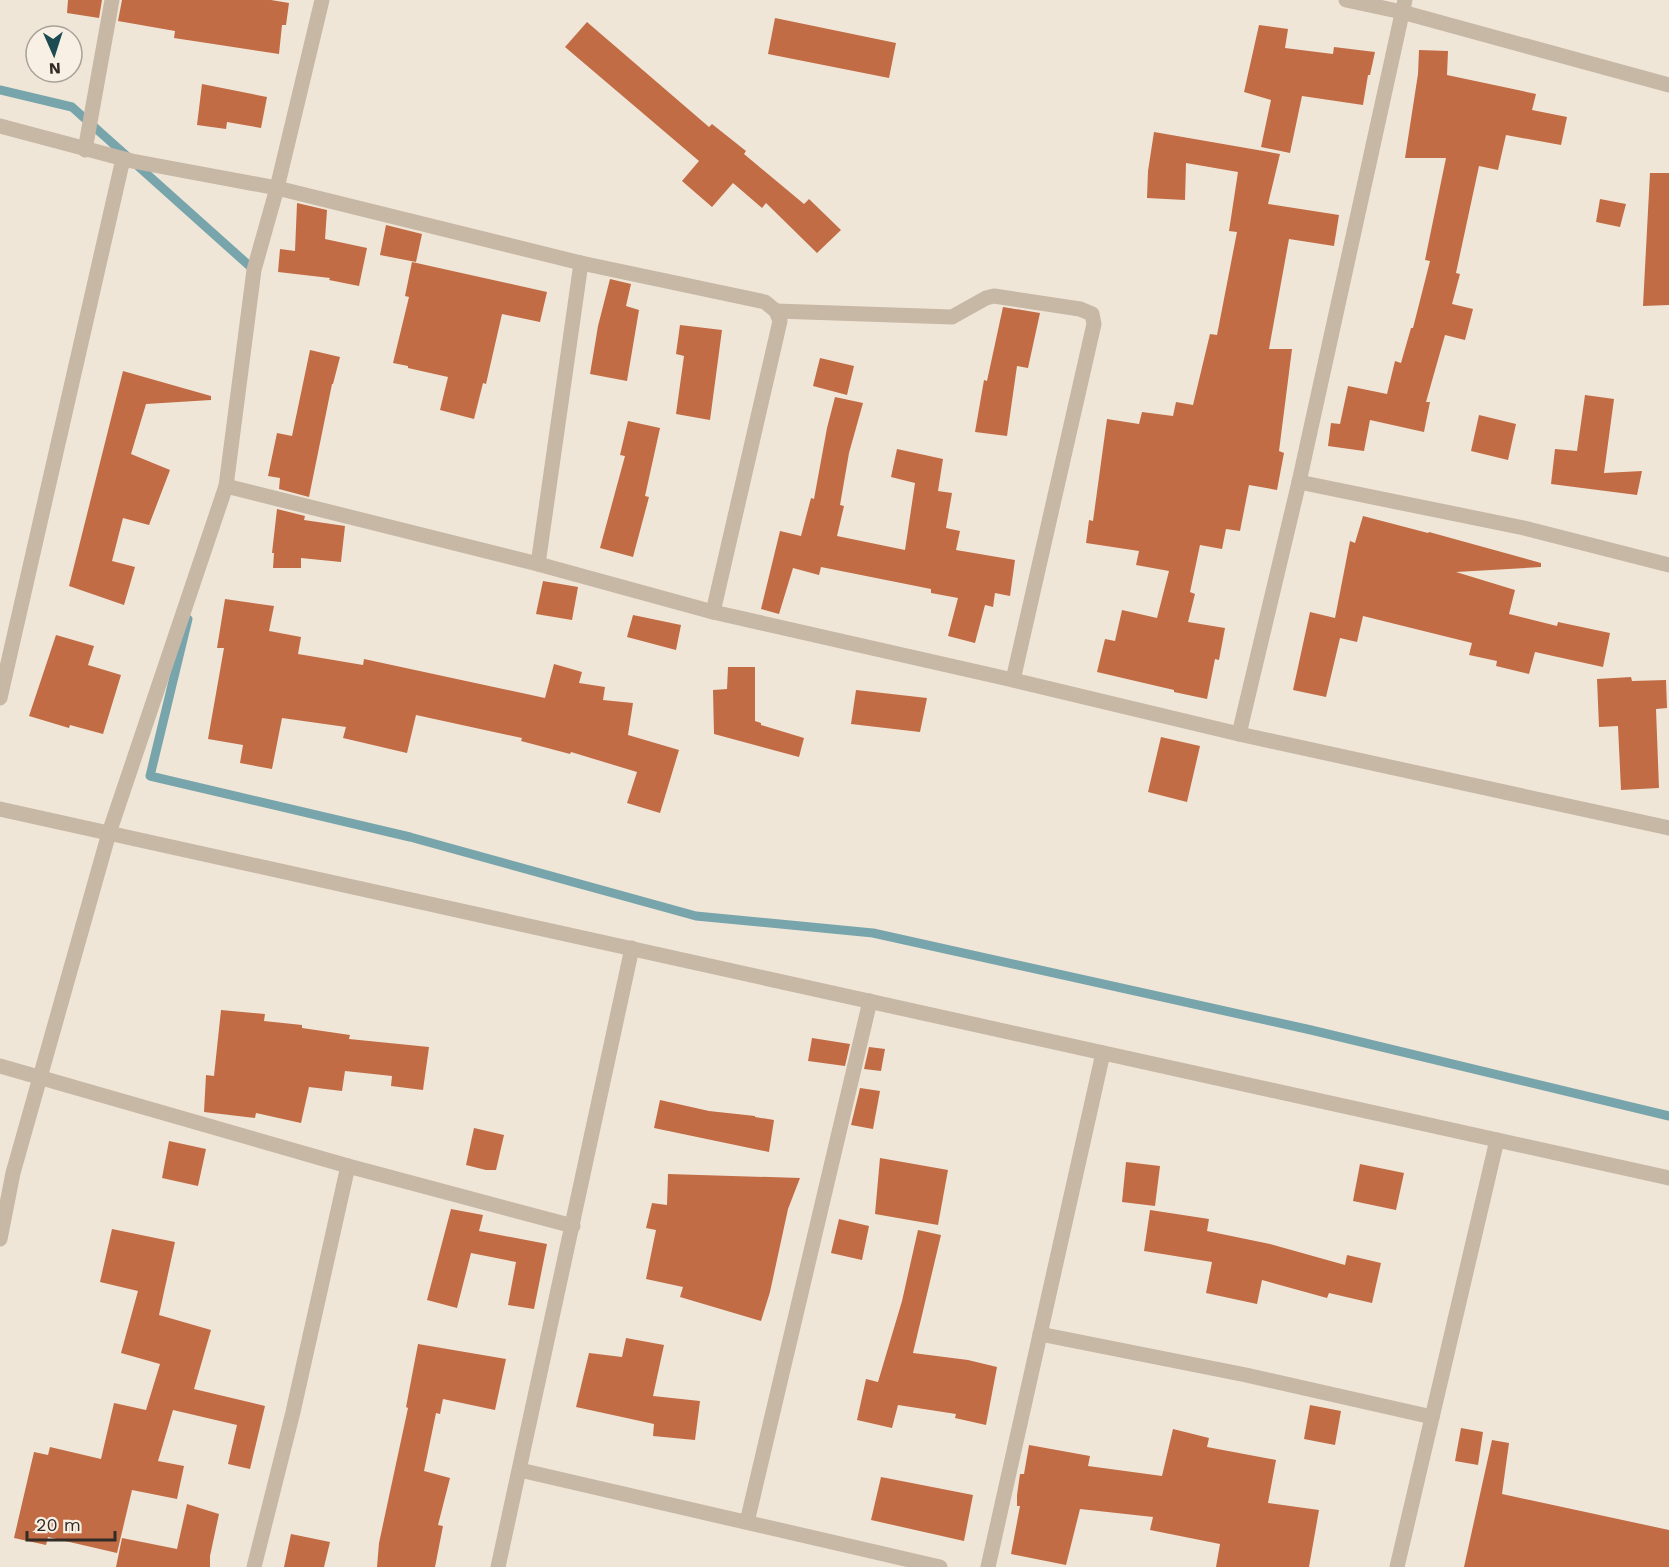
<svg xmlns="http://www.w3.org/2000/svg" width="1669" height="1567" viewBox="0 0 1669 1567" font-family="'Work Sans',sans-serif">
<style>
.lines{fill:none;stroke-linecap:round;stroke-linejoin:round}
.stream{stroke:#78a5ab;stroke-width:9}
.building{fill:#c16c45}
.minor{stroke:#c7b7a5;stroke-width:15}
</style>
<rect width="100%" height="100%" fill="#f0e6d8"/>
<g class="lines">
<g class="stream">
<polyline points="0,90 72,107 254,270 253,273"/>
<polyline points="188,619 150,776 410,837 696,916 873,933 1311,1030 1669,1116"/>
</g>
</g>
<g class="building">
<polygon points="68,0 102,0 99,18 67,13"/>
<polygon points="122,0 271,0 289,3 286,25 282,25 279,54 174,38 175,31 118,21"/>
<polygon points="775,18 896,43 889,78 768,54"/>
<polygon points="587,22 709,127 712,124 746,151 744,154 804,204 809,199 841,230 817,253 766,203 762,208 733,183 712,207 682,181 699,161 565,47"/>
<polygon points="1259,25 1288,29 1285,48 1333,54 1334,47 1375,52 1370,75 1368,75 1363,105 1302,96 1290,153 1261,147 1271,100 1244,92"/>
<polygon points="1419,50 1448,51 1447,75 1536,94 1532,110 1567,117 1561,145 1506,135 1498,170 1479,166 1456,273 1460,274 1452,304 1473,309 1465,340 1445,335 1426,402 1430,402 1424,432 1370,420 1364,451 1328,446 1331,423 1340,424 1348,386 1387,394 1395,361 1401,363 1411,328 1413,328 1430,261 1425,260 1446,158 1405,158 1418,74"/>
<polygon points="202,84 267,97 261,128 227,122 226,129 197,125"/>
<polygon points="1154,132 1280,154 1268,204 1339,215 1334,246 1289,239 1269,349 1292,349 1279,451 1284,453 1277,490 1249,485 1240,531 1226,529 1222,549 1200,545 1190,592 1195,594 1188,622 1225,628 1219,660 1215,659 1207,699 1174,692 1174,690 1097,672 1105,639 1115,641 1122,610 1157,618 1169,571 1136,565 1139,551 1086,543 1089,520 1093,521 1107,419 1139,424 1142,412 1173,416 1176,402 1193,405 1210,334 1217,335 1237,232 1229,231 1238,172 1186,163 1185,200 1147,198 1148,171"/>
<polygon points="1650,173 1669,173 1669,305 1643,306"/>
<polygon points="1600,199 1626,204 1620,227 1596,222"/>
<polygon points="297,203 327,210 325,239 367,248 359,286 329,280 330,278 278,272 280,249 295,251"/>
<polygon points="386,225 422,234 416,262 380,255"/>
<polygon points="412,262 547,292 540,322 502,314 486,384 483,383 474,419 440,410 448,377 408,368 408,366 393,363 409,297 405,296"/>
<polygon points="610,279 631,284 626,306 639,310 627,381 590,374 598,326"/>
<polygon points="1003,307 1040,313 1028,368 1017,366 1007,436 975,432 984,380 987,381"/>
<polygon points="680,325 722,330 710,420 676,414 684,356 676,354"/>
<polygon points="310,350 340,357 333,384 332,384 309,497 279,489 280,478 268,476 277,433 292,436"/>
<polygon points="820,358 854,366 847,395 813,386"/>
<polygon points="123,371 211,396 211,400 146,404 131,454 170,470 149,525 123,518 112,561 135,567 124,605 69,586"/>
<polygon points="1585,395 1614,399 1604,473 1642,471 1637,495 1551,484 1555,449 1577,451"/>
<polygon points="835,397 863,403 849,453 840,505 844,506 837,536 905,550 915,483 891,477 897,449 943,459 938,491 952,493 946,528 960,531 956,550 1015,560 1010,596 995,593 993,607 985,605 975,643 948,636 958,598 931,593 931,589 821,567 819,575 793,568 779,614 761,609 780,531 801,536 811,498 814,499 827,428"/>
<polygon points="1479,415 1516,424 1508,460 1471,451"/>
<polygon points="628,421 660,428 645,496 649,497 633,557 600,548 625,456 620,455"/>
<polygon points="277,509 305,516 304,520 345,526 341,562 301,558 301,568 273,568 274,553 272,553"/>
<polygon points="1363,516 1428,533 1429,532 1541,563 1541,567 1456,572 1515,590 1509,614 1557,626 1558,622 1610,633 1603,667 1535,652 1529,674 1496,666 1497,661 1469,655 1472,643 1363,616 1357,642 1340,638 1326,697 1293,690 1310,612 1335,618 1350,541 1355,543"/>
<polygon points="543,581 578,587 572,620 536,614"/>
<polygon points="225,599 274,606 269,631 301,637 298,654 363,665 364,659 545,698 554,664 582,672 579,683 605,687 603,700 633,703 628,735 679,750 660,813 627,803 637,772 571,752 570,754 521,741 522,738 416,715 407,753 343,738 346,727 282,718 272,769 240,763 243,745 208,739 224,648 217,648"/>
<polygon points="633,615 681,625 676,650 627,637"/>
<polygon points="56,635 94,646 88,665 121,675 103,734 70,725 69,728 29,716"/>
<polygon points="728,667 755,667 755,721 761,723 761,725 804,738 799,757 714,734 713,690 727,689"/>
<polygon points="1631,677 1632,681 1666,680 1667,708 1656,709 1659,788 1621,790 1618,726 1599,727 1597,679"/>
<polygon points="856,690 927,698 920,732 851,724"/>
<polygon points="1161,737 1200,746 1187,802 1148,792"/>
<polygon points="221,1010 265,1014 264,1021 302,1025 302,1028 350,1035 349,1039 429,1047 423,1090 391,1086 392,1076 345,1071 342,1091 309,1087 301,1123 256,1113 255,1118 204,1112 206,1075 214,1076"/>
<polygon points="812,1038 850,1044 845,1066 808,1061"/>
<polygon points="869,1047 885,1049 881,1071 864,1069"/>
<polygon points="860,1088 880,1091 873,1129 851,1125"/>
<polygon points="660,1100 709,1111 755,1116 755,1117 774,1120 769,1152 654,1128"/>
<polygon points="474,1128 504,1135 496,1170 486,1170 466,1165"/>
<polygon points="169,1141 206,1149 198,1186 162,1178"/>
<polygon points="880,1158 948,1170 938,1225 875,1214"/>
<polygon points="1126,1162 1160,1166 1155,1206 1122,1202"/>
<polygon points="1360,1164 1404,1173 1396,1210 1353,1201"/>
<polygon points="668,1174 800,1178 788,1209 770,1292 761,1321 680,1297 683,1287 646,1279 656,1230 646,1228 652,1203 667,1205"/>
<polygon points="451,1209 483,1215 479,1231 547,1244 534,1309 508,1305 516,1262 471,1253 457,1308 427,1300"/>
<polygon points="1150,1210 1209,1219 1207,1231 1270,1244 1345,1265 1347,1255 1381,1263 1372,1303 1329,1293 1327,1298 1262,1280 1257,1304 1206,1293 1212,1262 1144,1251"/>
<polygon points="839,1219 869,1226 862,1260 831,1253"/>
<polygon points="112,1229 175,1242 159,1315 211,1330 194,1389 265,1406 250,1469 228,1464 237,1425 173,1410 158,1461 184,1466 177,1499 132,1490 117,1553 48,1537 46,1545 14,1538 34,1452 48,1455 50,1447 101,1459 114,1403 146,1410 160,1364 121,1353 138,1291 100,1282"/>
<polygon points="918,1230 941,1235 913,1353 968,1360 997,1367 986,1425 955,1418 956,1414 898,1405 892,1428 857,1420 866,1379 878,1382 902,1301"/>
<polygon points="626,1338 664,1345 653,1396 700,1401 695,1440 653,1436 654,1424 576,1407 589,1353 622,1357"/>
<polygon points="418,1344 506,1359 495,1410 443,1399 440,1414 436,1413 424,1471 450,1478 438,1525 443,1526 435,1567 377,1567 379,1543 408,1408 406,1407"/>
<polygon points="1310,1405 1341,1411 1335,1445 1304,1439"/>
<polygon points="1461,1428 1483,1432 1478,1465 1455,1461"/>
<polygon points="1173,1429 1209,1438 1207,1447 1276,1460 1268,1503 1319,1510 1309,1567 1216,1567 1220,1544 1150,1530 1153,1517 1080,1509 1066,1565 1011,1554 1020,1506 1017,1506 1017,1495 1020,1474 1024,1474 1029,1445 1090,1456 1088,1466 1162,1476"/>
<polygon points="1492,1440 1509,1443 1502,1494 1669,1530 1669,1567 1464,1567"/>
<polygon points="881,1477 973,1495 964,1541 871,1520"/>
<polygon points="187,1504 219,1514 210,1556 210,1567 116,1567 122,1538 177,1549"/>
<polygon points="291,1534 330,1542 324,1567 284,1567"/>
</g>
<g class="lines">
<g class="minor">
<polyline points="1346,0 1402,12 1669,85"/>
<polyline points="0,126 132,161 277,188 581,263 765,302 776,311 780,321 713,612"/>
<polyline points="85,150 112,0"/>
<polyline points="776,311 952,317 986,298 994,296 1080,309 1092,314 1094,324 1013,680"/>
<polyline points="1299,482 1524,528 1669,565"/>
<polyline points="226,486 538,564 713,612 1013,680 1239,734 1669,828"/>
<polyline points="538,564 581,263"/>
<polyline points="0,698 123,159"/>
<polyline points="1239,734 1299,482 1405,0"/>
<polyline points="0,809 1669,1178"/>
<polyline points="0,1066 348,1166 573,1226"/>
<polyline points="0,1239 13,1173 109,833 226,486 254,270 277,188 322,0"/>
<polyline points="1040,1334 1246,1375 1432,1417"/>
<polyline points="520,1470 940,1567"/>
<polyline points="747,1522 870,1001"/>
<polyline points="254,1567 293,1412 348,1166"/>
<polyline points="498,1567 632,948"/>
<polyline points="988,1567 1103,1053"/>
<polyline points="1397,1567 1497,1140"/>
</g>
</g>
<g transform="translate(54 54) rotate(177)"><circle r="28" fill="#f8f0e4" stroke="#a9a198" stroke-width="1.5"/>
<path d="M0-4.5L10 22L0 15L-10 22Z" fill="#1d4b52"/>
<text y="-9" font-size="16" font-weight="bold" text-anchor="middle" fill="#332b26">N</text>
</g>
<path d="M27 1531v9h88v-9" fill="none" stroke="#332b26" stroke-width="3"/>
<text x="36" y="1531" font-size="18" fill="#332b26" stroke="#f8f0e4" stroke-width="4.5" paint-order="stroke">20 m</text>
</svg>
